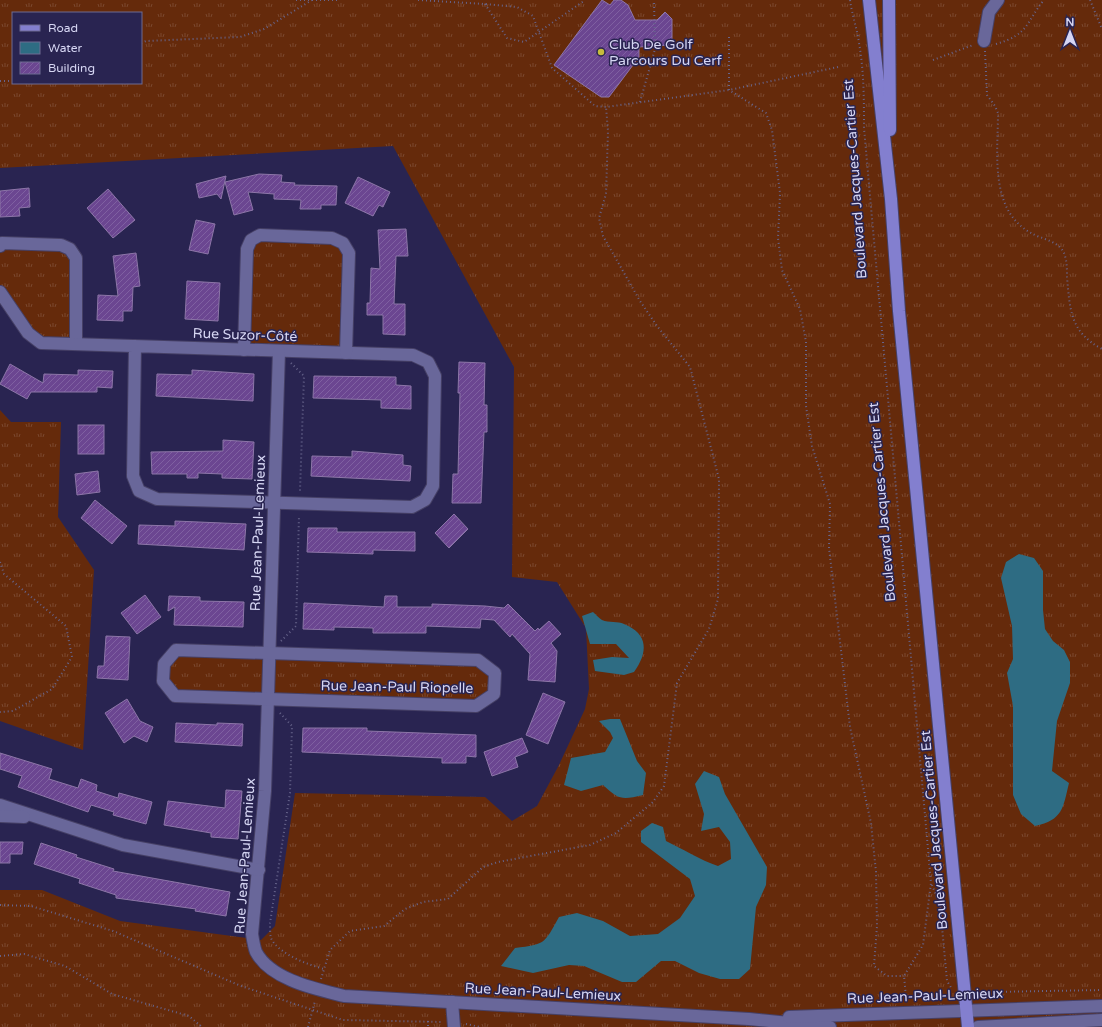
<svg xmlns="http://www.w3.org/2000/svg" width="1102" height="1027" viewBox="0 0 1102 1027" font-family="'Varela Round',sans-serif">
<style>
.grass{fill:url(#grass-tufts);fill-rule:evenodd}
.water{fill:#2e6c83}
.building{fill:url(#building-hatch);stroke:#8d76a8}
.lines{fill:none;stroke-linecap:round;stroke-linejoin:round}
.minor-casing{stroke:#464066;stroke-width:14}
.major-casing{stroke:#464066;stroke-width:14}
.path{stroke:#67648b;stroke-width:2;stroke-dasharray:1 3;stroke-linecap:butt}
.minor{stroke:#69679a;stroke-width:12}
.major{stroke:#837fcf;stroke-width:12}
.poi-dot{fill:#c6bc3c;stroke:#292451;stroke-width:1.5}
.labels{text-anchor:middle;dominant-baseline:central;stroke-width:3;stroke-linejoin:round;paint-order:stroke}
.poi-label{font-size:14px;fill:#d6d6f3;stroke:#292451;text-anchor:start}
.street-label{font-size:14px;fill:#d6d6f3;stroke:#292451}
</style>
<defs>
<pattern id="grass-tufts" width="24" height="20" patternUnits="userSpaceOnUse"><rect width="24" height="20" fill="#652a0b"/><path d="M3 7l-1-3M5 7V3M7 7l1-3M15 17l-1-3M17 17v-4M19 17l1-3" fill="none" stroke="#7a482f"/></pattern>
<pattern id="building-hatch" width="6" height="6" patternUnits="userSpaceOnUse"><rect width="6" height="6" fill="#6b4691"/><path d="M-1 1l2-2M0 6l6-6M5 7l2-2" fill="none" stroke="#7f60a1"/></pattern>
</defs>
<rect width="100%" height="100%" fill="#292451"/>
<g class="grass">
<path d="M0 0H1102V1027H0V890H42L120 921 261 940 275 926 295 793 485 797 512 821 537 806 559 765 585 709 589 689 586 628 557 582 512 577 514 367 393 146 0 168ZM13 13H141V83H13Z"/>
<polygon points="251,240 343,243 346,353 244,350"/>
<polygon points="0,246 70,249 76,344 41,343 0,292"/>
<polygon points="0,410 11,422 61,422 58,517 94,570 83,750 0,721"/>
<polygon points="176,650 478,660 495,673 494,694 476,706 175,696 164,664"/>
</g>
<g class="water">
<path d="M1019 554 1034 558 1043 571V610L1045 629 1053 641 1064 650 1070 662V683L1057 721 1052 771 1069 783C1063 808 1063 820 1035 826L1021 814 1013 795V706L1007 673 1013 659 1012 626 1001 578 1006 562Z"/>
<path d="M593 612C595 614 599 618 602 620 609 623 618 621 624 624 649 634 648 653 634 672L624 675 595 671 593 660 612 657 629 658 616 644H590L582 616Z"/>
<path d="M610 719H620L637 761 646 773 643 795C622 800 619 800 603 785L581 791 564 785 571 758 605 752 613 738 610 732 599 721Z"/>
<path d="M704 771 719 777 725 794 767 867 766 885 756 907 750 969 739 979H720L699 973 675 961H661L636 982H622L584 966 569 965 533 973 501 966 515 948C546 944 544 944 559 917L577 913 603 921 630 936 658 934 680 918 695 896 690 879 641 842V831L652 823 663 827 666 841C683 849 700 860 718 866L731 859 730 842 719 827 701 831 704 814 695 784Z"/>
</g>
<g class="building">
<polygon points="602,0 610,5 614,0 621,0 628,5 635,20 657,20 665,12 672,19 672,45 639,47 639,57 609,97 601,97 554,65"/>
<polygon points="259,174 282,175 281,182 295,183 294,185 337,186 336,205 321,205 321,209 300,209 301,200 274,199 274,194 248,192 253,210 234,215 225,182"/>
<polygon points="226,176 221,199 217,194 199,198 196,184"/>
<polygon points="358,177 390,192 383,207 379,205 373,216 345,203"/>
<polygon points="29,188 30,207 19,208 20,216 0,217 0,191"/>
<polygon points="108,189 135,220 113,238 87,208"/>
<polygon points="196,220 215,224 208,254 189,250"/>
<polygon points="406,229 408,256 396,256 394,304 405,304 405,335 383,334 383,315 367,315 367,303 370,303 371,268 380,269 378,230"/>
<polygon points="136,253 140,286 133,287 132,311 123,311 123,321 97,320 98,295 118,296 113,256"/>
<polygon points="187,281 220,283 218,321 185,319"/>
<polygon points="459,362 485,363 484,405 487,405 487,432 484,432 481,503 452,503 453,474 458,474 460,393 458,393"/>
<polygon points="10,364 43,383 44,374 78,375 78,370 113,371 112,388 97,387 97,392 31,392 27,399 0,384"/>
<polygon points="192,370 254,374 253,401 156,396 157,374 192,375"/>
<polygon points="314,376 396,377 396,385 411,386 411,409 381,408 381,400 313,398"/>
<rect x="78" y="425" width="26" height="29"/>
<polygon points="223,440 254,442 252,479 222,478 222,474 198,473 198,478 187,478 187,474 152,474 151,452 223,451"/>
<polygon points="352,451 403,455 403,465 411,466 410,481 311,476 312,456 352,457"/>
<polygon points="98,471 100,492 77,495 75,474"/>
<polygon points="95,500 127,526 112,544 81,518"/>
<polygon points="454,514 468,529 449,548 435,533"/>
<polygon points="175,521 246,524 244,550 138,544 139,525 175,526"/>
<polygon points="308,528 337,528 337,532 415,532 415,551 373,550 373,554 307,552"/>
<polygon points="145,595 161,617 137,634 121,613"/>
<polygon points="169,596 200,597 200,601 244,602 243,627 174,625 175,607 168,611"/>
<polygon points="385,596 397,596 397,607 432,607 432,604 485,606 504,608 508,604 535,631 538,628 539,630 549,621 561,634 551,643 557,651 555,682 528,680 530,654 512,634 510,637 494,620 481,619 480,628 426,626 426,633 373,633 373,628 334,627 334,630 303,629 304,603 384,607"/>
<polygon points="106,636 130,637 128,680 97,678 98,666 104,666"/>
<polygon points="543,693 565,702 548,744 526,735"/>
<polygon points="127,699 140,721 153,727 147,742 134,736 124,743 105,713"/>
<polygon points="176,723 217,725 217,723 243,724 242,746 175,742"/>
<polygon points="303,728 367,728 367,731 476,735 476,757 466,756 466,763 442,763 442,758 302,752"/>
<polygon points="522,738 528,752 515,757 518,767 492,776 484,752"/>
<polygon points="0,753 52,769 49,779 78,788 81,779 97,785 96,791 118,798 119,793 152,802 146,824 113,815 114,812 91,805 88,812 18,787 22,776 0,769"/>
<polygon points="226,790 242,791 238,839 211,837 211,833 164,825 168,801 225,808"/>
<polygon points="0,842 23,842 22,854 10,854 10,863 0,863"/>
<polygon points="41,843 77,855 76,857 114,869 113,871 230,892 226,916 195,911 196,909 116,898 116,895 79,883 80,879 34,864"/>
</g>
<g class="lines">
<g class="minor-casing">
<g id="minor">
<polyline points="984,41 989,12 998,0"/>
<polyline points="0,246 2,243 61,245 70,249 76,258 76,344"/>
<polyline points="0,292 28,333 41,343 413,355 428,362 435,376 433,486 425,500 412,507 157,499 139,491 133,476 135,346"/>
<polyline points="244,350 247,249 251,240 260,235 332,238 343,243 349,253 346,353"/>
<path d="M279 351 265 791 252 934C253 940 254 947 256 952 271 980 316 989 344 996L749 1019 830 1027"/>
<polygon points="176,650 478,660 495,673 494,694 476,706 175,696 163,681 164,664"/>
<polyline points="0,805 123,845 259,870"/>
<polyline points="0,816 24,817"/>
<polyline points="452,1002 454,1027"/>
<polyline points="789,1017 1102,1006"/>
<polyline points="978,1027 1102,1020"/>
</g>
</g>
<g class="major-casing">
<g id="major">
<polyline points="869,0 891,199 899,311 968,1027"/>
<polyline points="889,0 890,130"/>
</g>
</g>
<g class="path">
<polyline points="296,0 338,0"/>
<polyline points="418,0 485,4 517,7 533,16 552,68 595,106 606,107 729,90 838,67"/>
<path d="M850 0C852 15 857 28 859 43 864 71 864 100 864 128L931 883 923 945 904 976 906 997"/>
<polyline points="1090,0 1102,29"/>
<polyline points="485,4 507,38 524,42 584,1"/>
<polyline points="729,37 729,90 766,113 772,130 780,193 778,238 782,270 800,309 806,342 806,406 812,446 830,504 829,548 850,727 871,823 876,872 877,926 874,966 887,976 904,976"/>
<polyline points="141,43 146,41 240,37 264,29 312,0"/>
<path d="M996 44C1030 34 1025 23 1044 0"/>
<path d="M985 51 987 95 995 106 998 113C998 153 989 210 1031 233 1041 239 1059 241 1064 253 1067 261 1067 269 1067 277 1070 310 1070 332 1102 349"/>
<polyline points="933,60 973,45"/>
<polyline points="0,81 13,81"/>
<polyline points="640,102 655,49 654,0"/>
<polyline points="291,363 304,376 300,491"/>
<polyline points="0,562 4,574 66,626 72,657 52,689 13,711 0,712"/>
<polyline points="281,641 296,626 299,516"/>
<path d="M280 713 292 726 290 793 270 923C270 927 270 934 271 938 278 954 309 965 324 969"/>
<polyline points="932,885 940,905 947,981 952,989"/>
<polyline points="0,905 31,906 113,931 241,986 343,1020 442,1022"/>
<polyline points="0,956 24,954 65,966 112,994 189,1016 202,1027"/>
<polyline points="321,979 330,950 350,931 384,926 405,909 423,902 448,899 483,867 498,862 590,845 616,833 653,802 664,786 677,683 709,629 718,599 719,479 690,367 657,326 640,301 603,236 599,218 606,194 608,131 606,107"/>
<polyline points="990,992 1102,990"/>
<polyline points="428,1021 428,1027"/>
<polyline points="466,1024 480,1027"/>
<polyline points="308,1027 315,1001"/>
</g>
<use href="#minor" class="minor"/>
<use href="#major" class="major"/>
</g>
<circle class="poi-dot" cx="601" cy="52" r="4"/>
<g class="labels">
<g class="poi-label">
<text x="609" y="44">Club De Golf<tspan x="609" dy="16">Parcours Du Cerf</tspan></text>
</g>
<g class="street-label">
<text transform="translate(855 179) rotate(-94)">Boulevard Jacques-Cartier Est</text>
<text transform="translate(245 335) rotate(2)">Rue Suzor-Côté</text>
<text transform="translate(882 502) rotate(-95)">Boulevard Jacques-Cartier Est</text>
<text transform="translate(258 533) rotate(-88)">Rue Jean-Paul-Lemieux</text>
<text transform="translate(397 687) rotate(1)">Rue Jean-Paul Riopelle</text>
<text transform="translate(934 830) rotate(-95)">Boulevard Jacques-Cartier Est</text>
<text transform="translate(245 856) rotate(-86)">Rue Jean-Paul-Lemieux</text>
<text transform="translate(543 992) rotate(3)">Rue Jean-Paul-Lemieux</text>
<text transform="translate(925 996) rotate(-2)">Rue Jean-Paul-Lemieux</text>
</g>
</g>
<rect x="12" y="12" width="130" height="72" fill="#292451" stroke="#6e6b92"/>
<rect x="20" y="25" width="20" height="6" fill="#837fcf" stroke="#6e6b92"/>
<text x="48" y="32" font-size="12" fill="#d6d6f3">Road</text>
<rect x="20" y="42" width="20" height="12" fill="#2e6c83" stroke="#6e6b92"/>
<text x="48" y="52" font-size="12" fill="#d6d6f3">Water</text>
<rect x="20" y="62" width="20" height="12" fill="url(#building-hatch)" stroke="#6e6b92"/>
<text x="48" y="72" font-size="12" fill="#d6d6f3">Building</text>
<g transform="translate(1070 32)" stroke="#292451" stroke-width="3" paint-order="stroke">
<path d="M0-3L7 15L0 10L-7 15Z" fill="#d6d6f3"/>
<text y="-6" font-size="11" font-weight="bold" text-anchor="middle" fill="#d6d6f3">N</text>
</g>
</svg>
